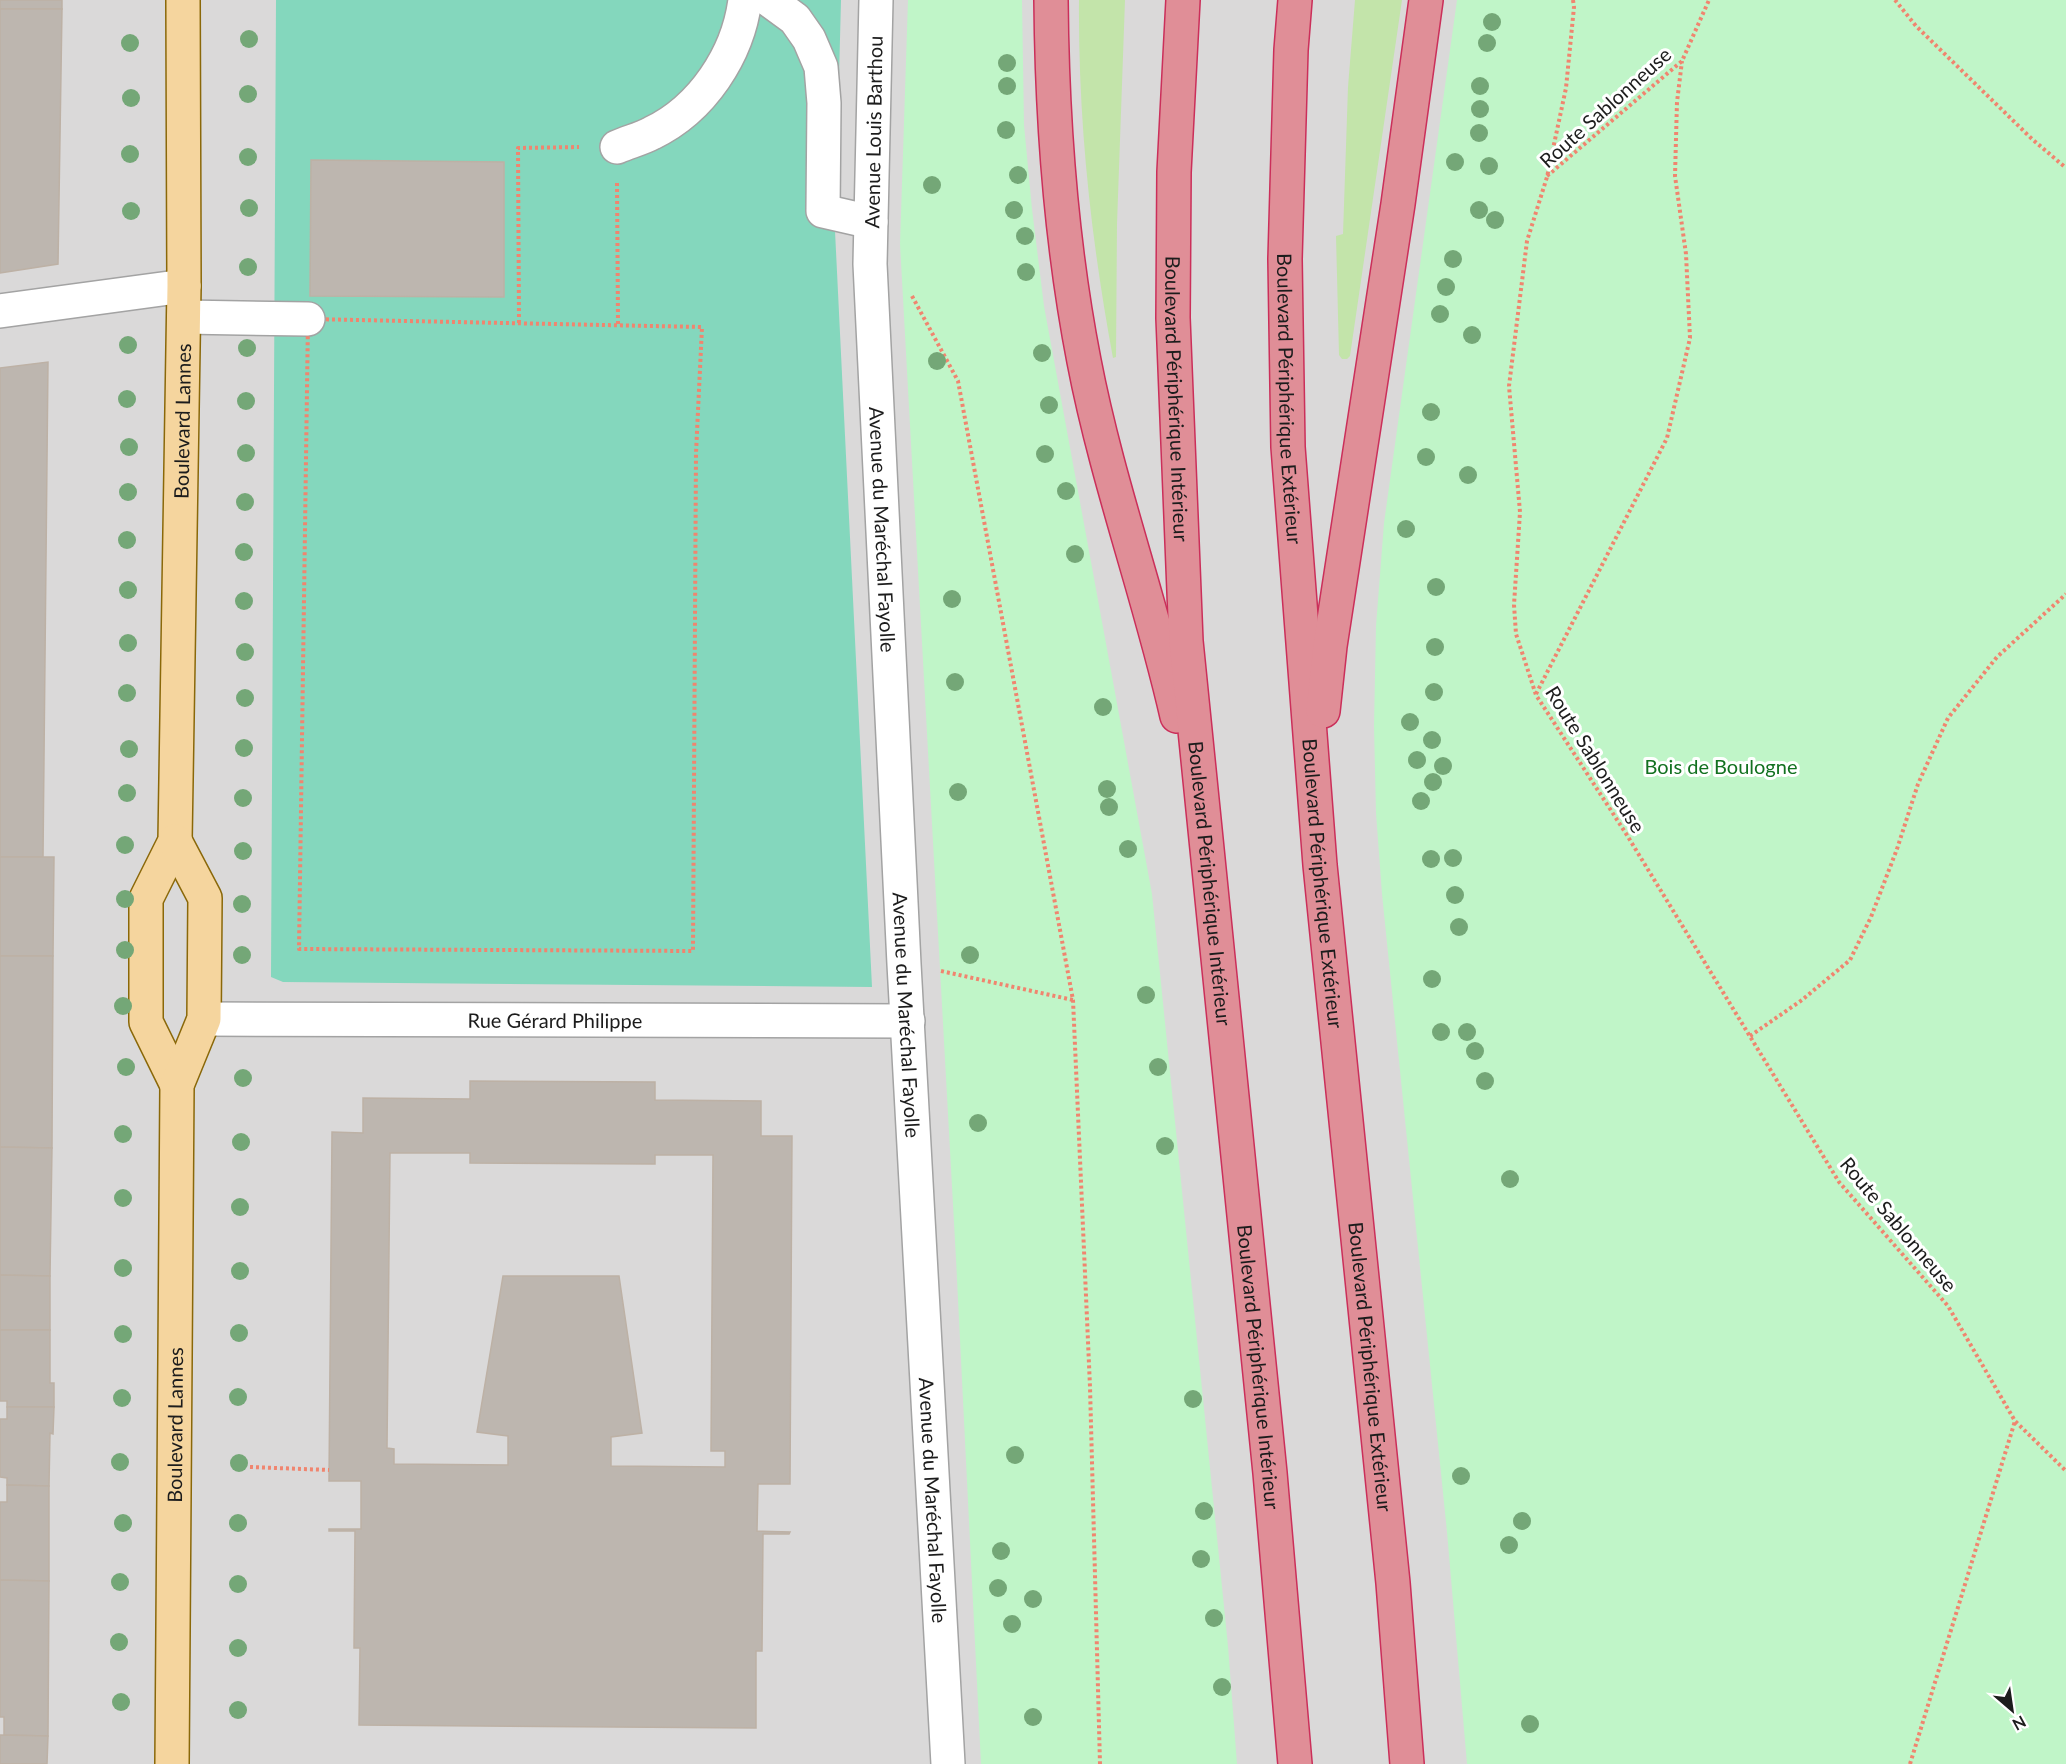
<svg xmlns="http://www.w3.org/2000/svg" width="2066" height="1764" viewBox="0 0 2066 1764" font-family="Lato,sans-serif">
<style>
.residential{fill:#dad9d9}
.grass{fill:#c3e4aa}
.park{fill:#c0f5c8}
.pitch{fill:#84d7bd}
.building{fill:#bdb6af;stroke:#bdb1a5;stroke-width:1.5;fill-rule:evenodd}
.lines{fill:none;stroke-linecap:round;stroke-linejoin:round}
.minor-casing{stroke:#a3a3a3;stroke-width:36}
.major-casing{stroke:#8a6809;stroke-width:36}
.highway-casing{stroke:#cb2f5a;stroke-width:36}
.path{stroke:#f0856f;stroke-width:4;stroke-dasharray:3 3;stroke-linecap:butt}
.minor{stroke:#fff;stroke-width:33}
.major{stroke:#f5d59e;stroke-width:33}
.highway{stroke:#e08e97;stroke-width:33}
.tree{fill:#74a777}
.labels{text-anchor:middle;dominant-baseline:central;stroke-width:6;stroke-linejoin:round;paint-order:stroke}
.street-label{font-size:20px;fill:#1c1c1c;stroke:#fff}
.park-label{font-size:20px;fill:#127120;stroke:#fff}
</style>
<rect width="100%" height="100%" fill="#eceae2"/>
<rect class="residential" x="0" y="0" width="2066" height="1764"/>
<g class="grass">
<path d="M1079 0H1125L1117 224 1116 357 1113 358C1091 240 1078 120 1079 0Z"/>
<polygon points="1355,0 1402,0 1350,356 1347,359 1342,359 1339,355 1336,236 1343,234 1348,87"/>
</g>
<g class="park">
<polygon points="908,0 1022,0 1024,125 1032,209 1044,306 1152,894 1228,1646 1237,1764 981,1764 956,1259 900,244"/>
<polygon points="1457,0 2066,0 2066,1764 1467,1764 1447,1532 1382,894 1376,813 1374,726 1376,626 1384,523"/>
</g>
<polygon class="pitch" points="276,0 841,0 835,231 872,987 283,982 271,977"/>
<g class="building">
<rect x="0" y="0" width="62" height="9"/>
<polygon points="0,9 62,9 58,264 0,273"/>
<polygon points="311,160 504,162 504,297 310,296"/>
<polygon points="48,362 43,857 0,857 0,368"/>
<polygon points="0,857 54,857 53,956 0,956"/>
<polygon points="0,956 53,956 52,1148 0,1147"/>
<path d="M470 1081 655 1082V1100L761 1101V1136H792L790 1484H758L757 1531 790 1532 789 1534H763L762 1651H756V1728L359 1725 360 1648H354L355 1531H329V1529H361V1481H329L332 1132 363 1133V1098L470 1099ZM390 1153H470V1163L655 1164V1155H713L711 1451H725V1467L611 1466V1437L642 1433 619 1276H503L477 1432 508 1436V1465L394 1464V1449L387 1448Z"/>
<polygon points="0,1147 52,1148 50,1276 0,1275"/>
<polygon points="0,1275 50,1276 50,1330 0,1330"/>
<polygon points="0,1330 50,1330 50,1383 54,1383 54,1407 7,1407 7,1401 0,1401"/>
<polygon points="7,1407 54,1407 53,1434 50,1433 49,1486 7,1485 7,1478 0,1477 0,1419 7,1419"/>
<polygon points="7,1485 49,1486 49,1581 0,1580 0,1502 7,1502"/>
<polygon points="0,1580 49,1581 48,1736 4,1735 4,1717 0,1717"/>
<polygon points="0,1735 48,1736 47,1764 0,1764"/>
</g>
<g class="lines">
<g class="minor-casing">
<g id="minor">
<polyline points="769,0 795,19 809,39 821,67 824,103 823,211 871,222"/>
<path id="s1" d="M876 0 870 264 904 964 948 1764"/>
<path d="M617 147C628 142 641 139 652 133 702 109 738 55 745 0"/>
<polyline points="0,311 184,286"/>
<polyline points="184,317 308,319"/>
<path id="s2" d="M204 1019 908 1021"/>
</g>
</g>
<g class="major-casing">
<g id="major">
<path id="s3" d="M177 1085 146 1022V899L175 841 184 286 183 0"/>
<path id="s4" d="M172 1764 177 1085 204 1019 205 898 175 841"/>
</g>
</g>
<g class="highway-casing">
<g id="highway">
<path d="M1051 0C1052 120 1061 243 1084 361 1107 481 1150 597 1177 716"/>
<path id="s5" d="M1183 0 1174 172 1173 318 1186 641 1270 1473 1295 1764"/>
<path id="s6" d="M1295 0 1291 50 1285 259 1288 447 1320 865 1393 1583 1407 1764"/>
<polyline points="1323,711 1330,646 1398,204 1426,0"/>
</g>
</g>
<g class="path">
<polyline points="1573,0 1574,7 1566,88 1547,177 1527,241 1509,386 1520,512 1514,605 1516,634 1536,695 1625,832 1839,1182 1948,1306 2015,1421 2066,1471"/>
<polyline points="1895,0 1916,26 2032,139 2066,168"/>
<polyline points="1547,176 1682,61 1709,0"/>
<polyline points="617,183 618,325"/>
<polyline points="912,296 958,381 1073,1000 1090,1387 1100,1764"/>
<polygon points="308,319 702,327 696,453 693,951 299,949"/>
<polyline points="519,323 518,148 579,147"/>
<polyline points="1536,694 1667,438 1690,338 1686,254 1675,176 1677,102 1682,61"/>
<polyline points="941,971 1073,1000"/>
<polyline points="1750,1036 1802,1000 1850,960 1871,917 1897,849 1918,784 1948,718 1997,657 2066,594"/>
<polyline points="250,1467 329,1470"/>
<polyline points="1910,1764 2015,1421"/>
</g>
<use href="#minor" class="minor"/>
<use href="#major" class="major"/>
<use href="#highway" class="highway"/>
</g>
<g class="tree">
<circle cx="1492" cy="22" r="9"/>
<circle cx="249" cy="39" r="9"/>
<circle cx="130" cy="43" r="9"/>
<circle cx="1487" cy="43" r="9"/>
<circle cx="1007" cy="63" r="9"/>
<circle cx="1007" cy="86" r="9"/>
<circle cx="1480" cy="86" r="9"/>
<circle cx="248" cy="94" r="9"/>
<circle cx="131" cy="98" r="9"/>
<circle cx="1480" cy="109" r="9"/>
<circle cx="1006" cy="130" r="9"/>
<circle cx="1479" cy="133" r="9"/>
<circle cx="130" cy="154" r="9"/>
<circle cx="248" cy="157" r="9"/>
<circle cx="1455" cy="162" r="9"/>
<circle cx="1489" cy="166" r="9"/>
<circle cx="1018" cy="175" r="9"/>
<circle cx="932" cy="185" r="9"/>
<circle cx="249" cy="208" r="9"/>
<circle cx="1014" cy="210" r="9"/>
<circle cx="1479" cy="210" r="9"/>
<circle cx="131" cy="211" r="9"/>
<circle cx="1495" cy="220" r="9"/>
<circle cx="1025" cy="236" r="9"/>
<circle cx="1453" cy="259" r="9"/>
<circle cx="248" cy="267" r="9"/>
<circle cx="1026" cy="272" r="9"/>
<circle cx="1446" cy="287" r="9"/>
<circle cx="1440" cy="314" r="9"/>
<circle cx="1472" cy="335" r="9"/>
<circle cx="128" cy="345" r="9"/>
<circle cx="247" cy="348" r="9"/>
<circle cx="1042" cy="353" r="9"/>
<circle cx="937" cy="361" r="9"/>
<circle cx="127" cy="399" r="9"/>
<circle cx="246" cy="401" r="9"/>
<circle cx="1049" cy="405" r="9"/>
<circle cx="1431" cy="412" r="9"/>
<circle cx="129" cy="447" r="9"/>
<circle cx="246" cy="453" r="9"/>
<circle cx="1045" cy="454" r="9"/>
<circle cx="1426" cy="457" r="9"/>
<circle cx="1468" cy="475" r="9"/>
<circle cx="1066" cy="491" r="9"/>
<circle cx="128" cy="492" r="9"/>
<circle cx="245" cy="502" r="9"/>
<circle cx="1406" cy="529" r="9"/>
<circle cx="127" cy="540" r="9"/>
<circle cx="244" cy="552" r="9"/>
<circle cx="1075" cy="554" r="9"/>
<circle cx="1436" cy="587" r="9"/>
<circle cx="128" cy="590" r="9"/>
<circle cx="952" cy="599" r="9"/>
<circle cx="244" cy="601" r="9"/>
<circle cx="128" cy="643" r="9"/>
<circle cx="1435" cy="647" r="9"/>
<circle cx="245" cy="652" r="9"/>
<circle cx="955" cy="682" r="9"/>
<circle cx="1434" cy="692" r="9"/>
<circle cx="127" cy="693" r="9"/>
<circle cx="245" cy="698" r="9"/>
<circle cx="1103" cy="707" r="9"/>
<circle cx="1410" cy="722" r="9"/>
<circle cx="1432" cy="740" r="9"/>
<circle cx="244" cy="748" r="9"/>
<circle cx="129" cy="749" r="9"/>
<circle cx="1417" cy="760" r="9"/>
<circle cx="1443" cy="766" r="9"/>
<circle cx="1433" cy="782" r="9"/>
<circle cx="1107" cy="789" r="9"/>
<circle cx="958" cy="792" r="9"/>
<circle cx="127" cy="793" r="9"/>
<circle cx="243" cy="798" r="9"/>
<circle cx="1421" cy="801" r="9"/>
<circle cx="1109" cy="807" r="9"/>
<circle cx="125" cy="845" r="9"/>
<circle cx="1128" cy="849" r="9"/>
<circle cx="243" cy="851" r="9"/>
<circle cx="1453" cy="858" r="9"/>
<circle cx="1431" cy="859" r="9"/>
<circle cx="1455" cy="895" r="9"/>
<circle cx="125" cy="899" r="9"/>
<circle cx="242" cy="904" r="9"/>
<circle cx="1459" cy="927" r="9"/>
<circle cx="125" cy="950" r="9"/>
<circle cx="242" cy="955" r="9"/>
<circle cx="970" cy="955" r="9"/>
<circle cx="1432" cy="979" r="9"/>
<circle cx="1146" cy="995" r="9"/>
<circle cx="123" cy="1006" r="9"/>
<circle cx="1441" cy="1032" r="9"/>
<circle cx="1467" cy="1032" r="9"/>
<circle cx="1475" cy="1051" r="9"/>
<circle cx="126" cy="1067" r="9"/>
<circle cx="1158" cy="1067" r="9"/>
<circle cx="243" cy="1078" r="9"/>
<circle cx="1485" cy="1081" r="9"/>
<circle cx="978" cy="1123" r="9"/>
<circle cx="123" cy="1134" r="9"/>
<circle cx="241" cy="1142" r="9"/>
<circle cx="1165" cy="1146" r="9"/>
<circle cx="1510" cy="1179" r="9"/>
<circle cx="123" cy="1198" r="9"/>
<circle cx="240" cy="1207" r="9"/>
<circle cx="123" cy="1268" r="9"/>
<circle cx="240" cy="1271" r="9"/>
<circle cx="239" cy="1333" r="9"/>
<circle cx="123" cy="1334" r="9"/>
<circle cx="238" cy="1397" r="9"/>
<circle cx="122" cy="1398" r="9"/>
<circle cx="1193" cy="1399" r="9"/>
<circle cx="1015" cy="1455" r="9"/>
<circle cx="120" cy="1462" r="9"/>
<circle cx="239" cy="1463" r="9"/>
<circle cx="1461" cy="1476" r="9"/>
<circle cx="1204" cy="1511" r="9"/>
<circle cx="1522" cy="1521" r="9"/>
<circle cx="123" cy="1523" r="9"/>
<circle cx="238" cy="1523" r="9"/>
<circle cx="1509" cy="1545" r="9"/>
<circle cx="1001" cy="1551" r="9"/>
<circle cx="1201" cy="1559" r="9"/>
<circle cx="120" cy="1582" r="9"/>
<circle cx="238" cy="1584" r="9"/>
<circle cx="998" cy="1588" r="9"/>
<circle cx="1033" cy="1599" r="9"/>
<circle cx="1214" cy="1618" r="9"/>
<circle cx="1012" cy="1624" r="9"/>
<circle cx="119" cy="1642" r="9"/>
<circle cx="238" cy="1648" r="9"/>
<circle cx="1222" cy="1687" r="9"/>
<circle cx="121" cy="1702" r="9"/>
<circle cx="238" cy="1710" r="9"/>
<circle cx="1033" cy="1717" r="9"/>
<circle cx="1530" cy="1724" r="9"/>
</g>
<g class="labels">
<g class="street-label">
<text transform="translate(1605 107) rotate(-42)">Route Sablonneuse</text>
<text transform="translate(873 132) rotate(-89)">Avenue Louis Barthou</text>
<text stroke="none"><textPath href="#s6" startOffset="399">Boulevard Périphérique Extérieur</textPath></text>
<text stroke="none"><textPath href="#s5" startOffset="399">Boulevard Périphérique Intérieur</textPath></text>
<text stroke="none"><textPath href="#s3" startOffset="678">Boulevard Lannes</textPath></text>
<text stroke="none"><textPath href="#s1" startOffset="530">Avenue du Maréchal Fayolle</textPath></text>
<text transform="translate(1596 759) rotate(58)">Route Sablonneuse</text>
<text stroke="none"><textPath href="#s5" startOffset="885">Boulevard Périphérique Intérieur</textPath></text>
<text stroke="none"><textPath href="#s6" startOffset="885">Boulevard Périphérique Extérieur</textPath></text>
<text stroke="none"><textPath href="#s1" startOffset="1016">Avenue du Maréchal Fayolle</textPath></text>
<text stroke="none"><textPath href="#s2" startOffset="351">Rue Gérard Philippe</textPath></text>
<text transform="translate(1899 1224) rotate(50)">Route Sablonneuse</text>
<text stroke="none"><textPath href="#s5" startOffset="1371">Boulevard Périphérique Intérieur</textPath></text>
<text stroke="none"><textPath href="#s6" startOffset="1371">Boulevard Périphérique Extérieur</textPath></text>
<text stroke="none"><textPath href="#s4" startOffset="339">Boulevard Lannes</textPath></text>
<text stroke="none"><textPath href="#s1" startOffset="1502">Avenue du Maréchal Fayolle</textPath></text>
</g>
<g class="park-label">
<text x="1721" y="766">Bois de Boulogne</text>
</g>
</g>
<g transform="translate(2012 1710) rotate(151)" stroke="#ffffff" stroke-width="4.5" paint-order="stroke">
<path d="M0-4.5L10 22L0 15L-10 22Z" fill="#1c1c1c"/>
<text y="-9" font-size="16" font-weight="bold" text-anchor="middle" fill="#1c1c1c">N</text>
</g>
</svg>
